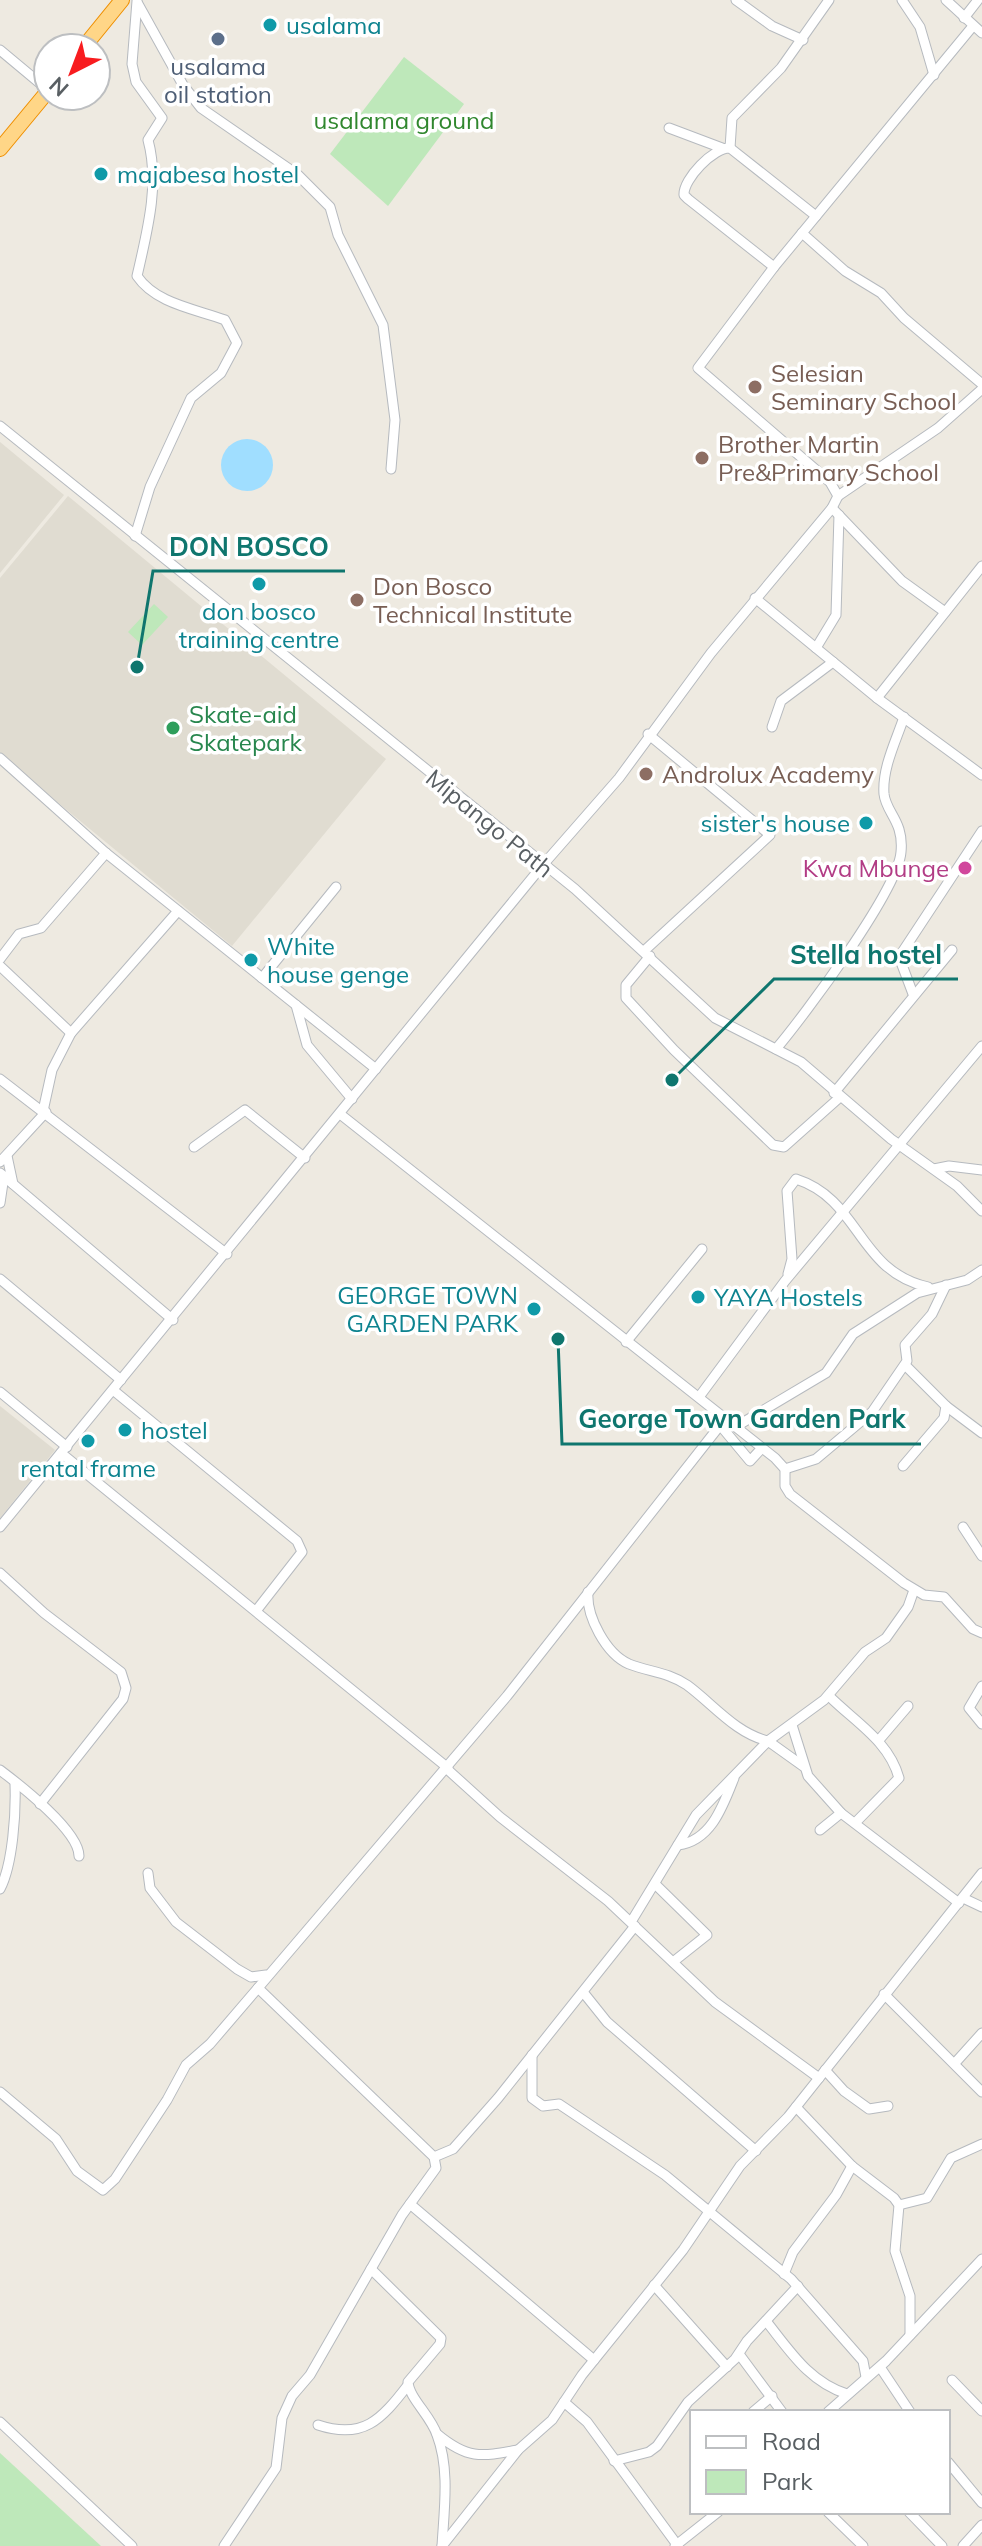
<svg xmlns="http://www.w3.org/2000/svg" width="982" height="2546" viewBox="0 0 982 2546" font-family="Mulish,sans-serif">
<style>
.education{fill:#e0dcd1}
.green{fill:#bee8ba}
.water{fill:#a0deff}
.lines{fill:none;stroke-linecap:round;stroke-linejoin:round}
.minor-casing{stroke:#b6babf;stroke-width:11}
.highway-casing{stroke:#ef8f00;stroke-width:16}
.minor{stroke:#fff;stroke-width:9}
.highway{stroke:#ffd687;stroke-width:14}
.culture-dot{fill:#0f9aa8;stroke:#fff;stroke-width:3}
.service-dot{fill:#5c6f8a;stroke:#fff;stroke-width:3}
.education-dot{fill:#8d6e63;stroke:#fff;stroke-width:3}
.leisure-dot{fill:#2e9e5b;stroke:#fff;stroke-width:3}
.hotel-dot{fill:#d1479c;stroke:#fff;stroke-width:3}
.labels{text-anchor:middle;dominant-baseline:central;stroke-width:7;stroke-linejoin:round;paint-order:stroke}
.culture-label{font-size:24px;fill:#0d838f;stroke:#fff;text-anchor:start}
.service-label{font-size:24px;fill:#4e5e75;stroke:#fff}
.park-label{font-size:24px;fill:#30872e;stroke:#fff}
.education-label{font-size:24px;fill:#785e54;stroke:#fff;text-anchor:start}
.leisure-label{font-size:24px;fill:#27864d;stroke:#fff;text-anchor:start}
.street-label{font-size:24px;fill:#595f63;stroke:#fff}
.hotel-label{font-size:24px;fill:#b23c85;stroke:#fff;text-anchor:end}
.leader{fill:none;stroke:#0f766e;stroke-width:3}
.callout-dot{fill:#0f766e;stroke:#fff;stroke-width:3}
.callout-label{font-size:26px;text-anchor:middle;font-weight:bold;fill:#0f766e;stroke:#fff;stroke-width:7;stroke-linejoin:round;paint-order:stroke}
</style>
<rect width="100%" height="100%" fill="#eeeae1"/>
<g class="education">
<polygon points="0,442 64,495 0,573"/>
<polygon points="68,496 386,759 232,946 0,755 0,578"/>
<polygon points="0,1406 55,1450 0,1518"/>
</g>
<g class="green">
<polygon points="404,57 464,104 388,206 330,154"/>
<polygon points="154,604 168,617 142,645 128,632"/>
<polygon points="0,2453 101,2546 0,2546"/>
</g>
<circle class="water" cx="247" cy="465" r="26"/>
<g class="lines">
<g class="minor-casing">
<g id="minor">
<polyline points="736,0 772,26 803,40"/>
<polyline points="902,0 920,27 934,75"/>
<polyline points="946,0 982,33"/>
<polyline points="138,4 183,85 201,108 298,175 330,207 338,235 383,325 395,420 391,469"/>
<polyline points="964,18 978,0"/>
<polyline points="0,50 48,90"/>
<polyline points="669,128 722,148"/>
<polyline points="730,148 732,118 781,68 829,0"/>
<polyline points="802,233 845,271 881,293 904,318 982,384"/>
<path d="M774 267 688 199 684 195C683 179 714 147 730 148L816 216"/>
<polyline points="0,426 575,889 715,1018 801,1062 891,1139 957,1186 982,1211"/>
<polyline points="838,496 938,428 982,389"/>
<polyline points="832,508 902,581 945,612"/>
<path d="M135 536 150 487 191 398 221 373 237 343 225 320C196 309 156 304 137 276 147 232 160 184 148 140L162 118 136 82 132 64 137 1"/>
<polyline points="755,598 877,698 982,775"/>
<polyline points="816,648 836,615 839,515"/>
<polyline points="877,698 982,566"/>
<polyline points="772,727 781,701 833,662"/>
<polyline points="0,758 106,853 376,1069"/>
<polyline points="644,951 770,835 648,734"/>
<polyline points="650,956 626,985 626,998 674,1050 773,1145 784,1147 839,1098"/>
<polyline points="0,959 19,934 41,928 106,853"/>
<polyline points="0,966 71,1033"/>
<polyline points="262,978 336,887"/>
<polyline points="913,994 899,957 982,831"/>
<polyline points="296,1005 307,1045 352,1099"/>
<path d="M776 1049C804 1016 898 890 901 852 904 821 886 813 884 794 882 768 896 741 904 717"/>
<polyline points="0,1079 227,1254"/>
<polyline points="834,1093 952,950"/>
<polyline points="43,1111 52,1070 71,1033 178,911"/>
<polyline points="340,1114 775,1458 785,1469 785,1486 790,1494 904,1583 924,1595 944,1597 973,1629 982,1633"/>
<polyline points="194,1147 245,1110 305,1158"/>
<polyline points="7,1156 13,1184"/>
<polyline points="0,1162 46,1112"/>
<polyline points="934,1169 949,1166 982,1170"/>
<polyline points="0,1173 173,1320"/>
<polyline points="0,1203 4,1176"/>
<path d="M788 1274 792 1259 787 1191 796 1179C861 1200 857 1271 928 1287"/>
<polyline points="0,1279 121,1380"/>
<polyline points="626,1342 702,1249"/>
<polyline points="113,1390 297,1541 302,1552 256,1611"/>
<polyline points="0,1392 67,1447"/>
<polyline points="699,1397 785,1281 982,1046"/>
<polyline points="946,1406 982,1433"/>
<polyline points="720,1425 750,1461 761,1449"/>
<polyline points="737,1426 826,1373 853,1334 917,1293 967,1280 982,1270"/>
<polyline points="61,1453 448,1768"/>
<polyline points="903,1466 944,1418 946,1406 905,1365"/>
<polyline points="785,1469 816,1459 872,1412 907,1361 905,1345 932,1314 946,1285"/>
<polyline points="0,1527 542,866 619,778 711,653 832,508 838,496 830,482 698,368 774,267 973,26"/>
<polyline points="963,1527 982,1556"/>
<polyline points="0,1573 44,1613 121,1672 126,1688 123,1699 40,1804"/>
<path d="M588 1592C586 1616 606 1654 629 1664 649 1672 668 1672 687 1685 713 1704 735 1733 768 1741L824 1700 865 1652 886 1638 908 1607 914 1590"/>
<polyline points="982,1686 969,1708 982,1724"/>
<path d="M829 1696C855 1722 889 1741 899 1778L855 1823"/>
<polyline points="792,1725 808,1776 841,1813 959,1903"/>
<polyline points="879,1740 908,1706"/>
<polyline points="447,1769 500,1817 608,1901 715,2002 819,2078"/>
<path d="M0 1770C20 1785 79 1831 79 1856"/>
<polyline points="820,1830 841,1813"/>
<path d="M678 1845C711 1841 723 1806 734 1778"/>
<polyline points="148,1873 150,1888 176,1922 237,1969 251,1977 266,1975"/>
<polyline points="655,1884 707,1935 673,1962"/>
<path d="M0 1889C13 1864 16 1812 15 1784"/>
<polyline points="963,1898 982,1907"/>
<polyline points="631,1922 696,1815 768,1741 803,1766"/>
<polyline points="583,1992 607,2022 756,2151"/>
<polyline points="884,1994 982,2092"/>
<polyline points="532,2055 532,2098 543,2106 559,2104 665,2175 791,2279 863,2361 866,2377"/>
<polyline points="955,2063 982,2033"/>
<polyline points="825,2070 844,2091 869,2109 888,2106"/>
<polyline points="0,2092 56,2139 77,2171 103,2190 115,2179 167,2100 186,2065 210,2044 258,1988"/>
<polyline points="796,2107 852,2166 894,2198 899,2205 895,2251 910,2296 910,2335"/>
<polyline points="434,2157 453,2149 498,2098 635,1926"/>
<polyline points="410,2204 594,2360"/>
<polyline points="899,2205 927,2198 951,2158 982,2144"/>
<path d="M371 2269 441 2338 440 2344 408 2382C409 2398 431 2416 437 2435 450 2469 444 2510 442 2546"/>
<polyline points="784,2274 793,2252 836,2195 852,2166"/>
<polyline points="654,2285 727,2367"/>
<path d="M766 2321C790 2351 809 2382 847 2394"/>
<polyline points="739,2354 782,2412"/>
<polyline points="880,2367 910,2412"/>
<polyline points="952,2380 982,2411"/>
<polyline points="564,2402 587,2422 678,2546"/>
<polyline points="753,2412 772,2396"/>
<polyline points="828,2412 886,2361 982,2259"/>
<polyline points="0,2422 132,2546"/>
<path d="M318 2425C363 2440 381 2420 408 2385"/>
<path d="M437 2434C467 2459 480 2457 518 2450"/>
<polyline points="614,2461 649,2452 657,2446 688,2402 735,2359 747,2341 798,2286"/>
<polyline points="948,2462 982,2503"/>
<polyline points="828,2512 863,2546"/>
<polyline points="909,2512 942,2546"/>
<polyline points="224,2546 276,2468 282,2418 292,2396 310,2375 402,2215 436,2168 434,2157 258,1988 507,1696 725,1419"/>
<polyline points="442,2546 518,2450 552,2420 582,2375 683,2250 740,2166 788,2117 982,1873"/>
<polyline points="675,2546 718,2512"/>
<polyline points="963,2546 982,2525"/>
</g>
</g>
<g class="highway-casing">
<g id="highway">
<polyline points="83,48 122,0"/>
<polyline points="0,149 48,91"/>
</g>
</g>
<use href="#minor" class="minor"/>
<use href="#highway" class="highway"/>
</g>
<g class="culture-dot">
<circle cx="270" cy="25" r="8"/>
<circle cx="101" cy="174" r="8"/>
<circle cx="259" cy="584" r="8"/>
<circle cx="866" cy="823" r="8"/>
<circle cx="251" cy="960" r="8"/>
<circle cx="698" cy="1297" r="8"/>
<circle cx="534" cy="1309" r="8"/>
<circle cx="125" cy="1430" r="8"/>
<circle cx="88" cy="1441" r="8"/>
</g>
<circle class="service-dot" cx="218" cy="39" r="8"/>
<g class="education-dot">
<circle cx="755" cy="387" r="8"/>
<circle cx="702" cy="458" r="8"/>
<circle cx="357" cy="600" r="8"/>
<circle cx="646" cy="774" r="8"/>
</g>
<circle class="leisure-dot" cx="173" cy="728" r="8"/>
<circle class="hotel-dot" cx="965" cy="868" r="8"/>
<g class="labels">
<g class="culture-label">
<text x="286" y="25">usalama</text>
<text x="117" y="174">majabesa hostel</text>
<text x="259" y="611" text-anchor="middle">don bosco<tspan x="259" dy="28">training centre</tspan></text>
<text x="850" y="823" text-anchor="end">sister's house</text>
<text x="267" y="946">White<tspan x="267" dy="28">house genge</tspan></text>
<text x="518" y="1295" text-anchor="end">GEORGE TOWN<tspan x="518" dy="28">GARDEN PARK</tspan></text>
<text x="714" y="1297">YAYA Hostels</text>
<text x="141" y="1430">hostel</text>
<text x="88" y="1468" text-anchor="middle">rental frame</text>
</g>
<g class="service-label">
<text x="218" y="66">usalama<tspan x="218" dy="28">oil station</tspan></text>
</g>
<g class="park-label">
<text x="404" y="120">usalama ground</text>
</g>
<g class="education-label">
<text x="771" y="373">Selesian<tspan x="771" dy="28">Seminary School</tspan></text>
<text x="718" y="444">Brother Martin<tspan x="718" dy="28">Pre&amp;Primary School</tspan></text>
<text x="373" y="586">Don Bosco<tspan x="373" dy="28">Technical Institute</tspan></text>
<text x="662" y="774">Androlux Academy</text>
</g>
<g class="leisure-label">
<text x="189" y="714">Skate-aid<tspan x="189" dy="28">Skatepark</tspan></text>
</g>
<g class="street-label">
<text transform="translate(490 823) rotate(39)">Mipango Path</text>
</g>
<g class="hotel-label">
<text x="949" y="868">Kwa Mbunge</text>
</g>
</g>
<path class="leader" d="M137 667L153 571H345M672 1080L774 979H958M558 1339L562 1444H921"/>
<g class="callout-dot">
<circle cx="137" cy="667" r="8"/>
<circle cx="672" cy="1080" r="8"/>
<circle cx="558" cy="1339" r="8"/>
</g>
<g class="callout-label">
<text x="249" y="556">DON BOSCO</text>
<text x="866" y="964">Stella hostel</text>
<text x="742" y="1428">George Town Garden Park</text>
</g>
<rect x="690" y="2410" width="260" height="104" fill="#ffffff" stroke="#bdbfc1" stroke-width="2"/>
<rect x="706" y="2436" width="40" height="12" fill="#ffffff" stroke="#bdbfc1" stroke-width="2"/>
<text x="762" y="2450" font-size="24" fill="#595f63">Road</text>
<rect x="706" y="2470" width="40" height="24" fill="#bee8ba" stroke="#bdbfc1" stroke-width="2"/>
<text x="762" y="2490" font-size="24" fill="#595f63">Park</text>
<g transform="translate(72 72) rotate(222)"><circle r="38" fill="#ffffff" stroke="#bdbfc1" stroke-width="2"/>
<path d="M0-6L14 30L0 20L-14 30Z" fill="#f81c1f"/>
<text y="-12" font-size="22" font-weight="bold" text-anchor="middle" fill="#595f63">N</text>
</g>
</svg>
